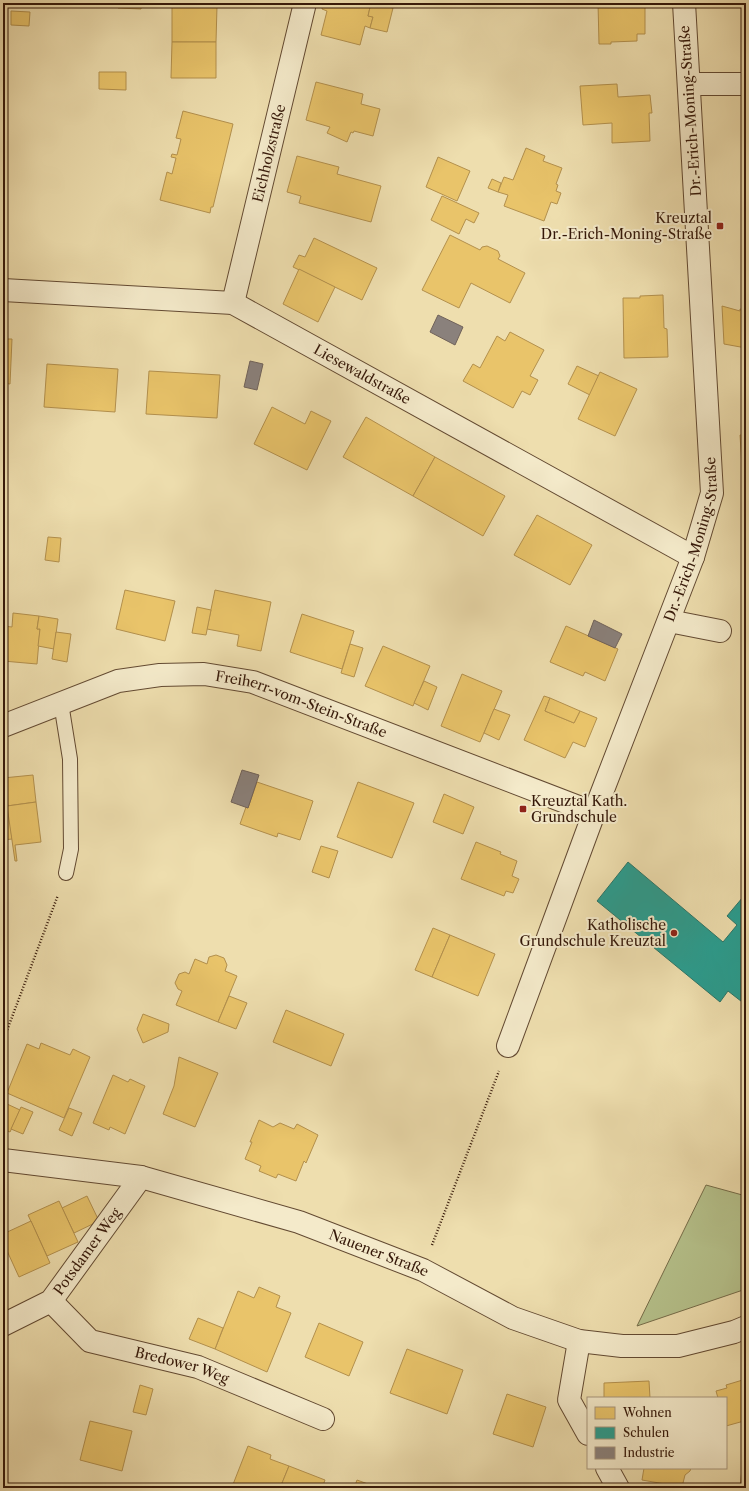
<svg xmlns="http://www.w3.org/2000/svg" width="749" height="1491" viewBox="0 0 749 1491" font-family="'Libre Caslon Text',serif">
<style>
.green{fill:#b6c28c;stroke:#766d4a}
.homes{fill:#e9c46a;stroke:#b3904d}
.schools{fill:#2a9d8f;stroke:#2d7567}
.industry{fill:#8a817c;stroke:#70625a}
.lines{fill:none;stroke-linecap:round;stroke-linejoin:round}
.service-casing{stroke:#634a32;stroke-width:16}
.minor-casing{stroke:#634a32;stroke-width:24}
.path{stroke:#351809;stroke-width:2.5;stroke-dasharray:1 2;stroke-linecap:butt}
.service{stroke:#f4eaca;stroke-width:14}
.minor{stroke:#f4eaca;stroke-width:22}
.poi-dot{fill:#8f2418;stroke:#f4eaca;stroke-width:1.5}
.labels{text-anchor:middle;dominant-baseline:central;stroke-width:4;stroke-linejoin:round;paint-order:stroke}
.street-label{font-size:14px;fill:#351809;stroke:#f4eaca}
.poi-label{font-size:14px;fill:#351809;stroke:#f4eaca;text-anchor:end}
</style>
<rect width="100%" height="100%" fill="#eedeae"/>
<filter id="stains"><feTurbulence type="fractalNoise" baseFrequency=".005" numOctaves="4"/><feColorMatrix values="0 0 0 0 .2 0 0 0 0 .09 0 0 0 0 .02 0 0 0 .5 -.17"/></filter>
<radialGradient id="worn" r=".72"><stop offset=".6" stop-color="#630" stop-opacity="0"/><stop offset="1" stop-color="#630" stop-opacity=".3"/></radialGradient>
<polygon class="green" points="706,1185 746,1196 746,1289 637,1326"/>
<g class="homes">
<polygon points="118,3 142,3 141,9 118,8"/>
<polygon points="323,3 371,3 368,16 373,17 370,28 365,26 360,45 321,35 327,11 322,9"/>
<polygon points="371,3 393,8 387,32 370,28 373,17 368,16"/>
<polygon points="598,3 645,3 645,34 637,34 637,41 611,42 611,44 599,44"/>
<polygon points="172,5 217,6 216,42 172,42"/>
<polygon points="11,11 30,12 29,26 11,25"/>
<polygon points="172,42 216,42 216,78 171,78"/>
<polygon points="99,72 126,72 126,90 99,89"/>
<polygon points="316,82 363,94 361,104 380,109 373,136 354,131 353,133 351,132 347,142 327,133 330,127 306,120"/>
<polygon points="617,84 618,97 650,95 652,113 649,113 650,141 612,143 612,123 583,125 580,86"/>
<polygon points="183,111 233,124 213,207 211,207 210,213 160,200 167,172 172,174 176,158 171,157 172,154 177,155 181,139 176,138"/>
<polygon points="526,148 545,156 543,161 562,168 556,184 558,185 556,191 561,193 557,204 551,202 544,221 504,206 508,195 498,192 504,177 513,180"/>
<polygon points="297,156 339,167 337,174 381,186 371,222 299,203 301,196 287,192"/>
<polygon points="438,157 470,171 457,201 426,187"/>
<polygon points="492,179 501,183 498,192 488,188"/>
<polygon points="442,196 479,213 474,223 466,219 459,234 431,220"/>
<polygon points="450,235 480,250 482,247 487,246 498,251 500,256 498,259 525,273 510,303 471,283 459,308 422,290"/>
<polygon points="314,238 377,268 362,300 293,267 299,255 305,257"/>
<polygon points="299,269 335,287 318,322 283,304"/>
<polygon points="663,295 664,328 667,329 668,357 624,358 623,298 640,298 640,296"/>
<polygon points="722,306 740,311 740,309 746,310 746,348 724,344"/>
<polygon points="510,332 544,350 530,376 538,380 530,395 522,391 513,408 463,381 473,364 480,368 497,336 505,341"/>
<polygon points="3,339 12,339 10,384 3,383"/>
<polygon points="47,364 118,369 115,412 44,407"/>
<polygon points="577,366 599,376 590,395 568,384"/>
<polygon points="149,371 220,375 217,418 146,414"/>
<polygon points="600,372 637,389 615,436 578,419"/>
<polygon points="272,407 305,424 311,411 331,421 307,470 254,444"/>
<polygon points="742,415 746,415 746,536 743,486 746,486 745,467 742,467 740,435 743,435"/>
<polygon points="366,417 435,457 413,496 343,457"/>
<polygon points="435,457 505,496 483,536 413,496"/>
<polygon points="537,515 592,545 570,585 514,555"/>
<polygon points="48,537 61,538 59,562 45,560"/>
<polygon points="125,590 175,601 165,641 116,629"/>
<polygon points="215,590 271,602 261,651 237,646 239,635 207,629"/>
<polygon points="197,607 211,610 206,635 192,633"/>
<polygon points="13,613 39,616 37,629 40,629 37,664 3,661 3,626 12,627"/>
<polygon points="302,614 354,631 342,669 290,652"/>
<polygon points="39,616 58,619 54,649 38,646 40,629 37,629"/>
<polygon points="566,626 618,649 605,681 585,672 583,676 550,662"/>
<polygon points="56,632 71,634 67,662 52,659"/>
<polygon points="350,644 363,648 354,677 341,673"/>
<polygon points="383,646 430,666 413,706 365,686"/>
<polygon points="462,674 502,691 480,742 441,726"/>
<polygon points="424,681 437,687 428,710 414,703"/>
<polygon points="544,696 550,698 545,711 574,723 580,711 597,718 585,747 573,742 565,758 524,740"/>
<polygon points="550,698 580,711 574,723 545,711"/>
<polygon points="494,709 510,715 499,740 484,733"/>
<polygon points="33,775 36,802 7,806 6,791 4,792 3,778"/>
<polygon points="257,782 313,801 300,840 278,833 277,837 240,824 246,807 248,808"/>
<polygon points="358,782 414,803 392,858 337,837"/>
<polygon points="6,791 12,839 3,840 3,792"/>
<polygon points="444,794 474,807 463,834 433,822"/>
<polygon points="36,802 41,842 15,845 17,861 15,861 7,806"/>
<polygon points="476,842 501,852 500,854 517,861 512,876 519,879 513,893 506,891 504,896 461,879"/>
<polygon points="321,846 338,851 329,878 312,872"/>
<polygon points="433,928 450,935 432,977 415,970"/>
<polygon points="450,935 495,954 478,996 432,977"/>
<polygon points="216,955 224,958 227,965 225,971 237,976 218,1022 176,1005 182,991 178,989 175,983 179,974 185,972 189,974 195,959 207,964 209,957"/>
<polygon points="229,996 247,1003 236,1029 218,1022"/>
<polygon points="286,1010 344,1034 331,1066 273,1042"/>
<polygon points="143,1014 169,1024 168,1032 143,1043 137,1029"/>
<polygon points="41,1043 70,1055 73,1049 90,1057 64,1118 7,1093 27,1044 39,1049"/>
<polygon points="179,1057 218,1073 195,1127 163,1114 174,1086"/>
<polygon points="113,1075 128,1082 130,1079 145,1086 125,1134 110,1127 109,1130 93,1123"/>
<polygon points="7,1104 20,1110 10,1132 3,1129 3,1112"/>
<polygon points="21,1107 33,1112 23,1134 11,1129"/>
<polygon points="69,1108 82,1113 72,1136 59,1130"/>
<polygon points="259,1120 273,1127 280,1123 294,1129 297,1124 318,1135 306,1163 304,1161 296,1181 278,1174 276,1178 259,1171 261,1166 245,1159 252,1142 250,1142"/>
<polygon points="87,1196 99,1221 74,1233 62,1208"/>
<polygon points="59,1201 78,1242 47,1256 28,1215"/>
<polygon points="31,1221 50,1263 19,1277 3,1242 3,1234"/>
<polygon points="259,1287 280,1296 276,1307 291,1313 267,1372 215,1349 238,1291 254,1298"/>
<polygon points="198,1318 223,1328 215,1349 189,1339"/>
<polygon points="319,1323 363,1342 349,1376 305,1357"/>
<polygon points="407,1349 463,1370 447,1414 390,1393"/>
<polygon points="746,1379 746,1427 744,1421 726,1426 726,1398 718,1398 716,1391 727,1388 726,1385"/>
<polygon points="649,1381 650,1398 604,1398 604,1383"/>
<polygon points="140,1385 153,1389 146,1415 133,1412"/>
<polygon points="507,1394 546,1407 533,1447 493,1434"/>
<polygon points="90,1421 132,1431 122,1471 80,1460"/>
<polygon points="248,1446 271,1455 270,1459 289,1466 280,1488 232,1487"/>
<polygon points="289,1466 325,1480 322,1488 280,1488"/>
<polygon points="644,1468 691,1468 690,1471 685,1475 682,1487 642,1480"/>
<polygon points="742,1469 746,1469 746,1488 740,1488"/>
<polygon points="357,1480 379,1488 354,1488"/>
</g>
<polygon class="schools" points="628,862 723,942 737,925 727,916 743,897 746,899 746,1005 728,991 720,1002 597,901"/>
<g class="industry">
<polygon points="438,315 463,327 455,345 430,332"/>
<polygon points="250,361 263,364 257,390 244,387"/>
<polygon points="594,620 622,634 615,648 588,636"/>
<polygon points="242,770 259,775 248,808 231,802"/>
</g>
<g class="lines">
<g class="service-casing">
<polyline id="service" points="61,703 70,759 71,849 66,873"/>
</g>
<g class="minor-casing">
<g id="minor">
<polyline points="689,84 746,84"/>
<path id="s1" d="M3 290 233 303 693 557"/>
<path id="s2" d="M233 303 305 3"/>
<polyline points="669,621 720,631"/>
<path id="s3" d="M3 726 118 681 160 675 204 674 253 682 594 813"/>
<path id="s4" d="M508 1046 594 813 693 557 712 493 684 3"/>
<path id="s5" d="M3 1160 141 1177 299 1222 423 1270 513 1318 579 1341 622 1346H678L734 1332 746 1327"/>
<path id="s6" d="M51 1301 90 1341 198 1367 323 1419"/>
<path id="s7" d="M3 1325 51 1301 141 1177"/>
<polyline points="579,1341 569,1400 588,1434"/>
<polyline points="607,1468 618,1488"/>
</g>
</g>
<g class="path">
<polyline points="3,1041 58,895"/>
<polyline points="432,1245 499,1071"/>
</g>
<use href="#service" class="service"/>
<use href="#minor" class="minor"/>
</g>
<g class="poi-dot">
<rect x="716" y="222" width="8" height="8" rx="2"/>
<rect x="519" y="805" width="8" height="8" rx="2"/>
<circle cx="674" cy="933" r="4"/>
</g>
<g class="labels">
<g class="street-label">
<text transform="translate(690 111) rotate(-94)">Dr.-Erich-Moning-Straße</text>
<text stroke="none"><textPath href="#s2" startOffset="154">Eichholzstraße</textPath></text>
<text stroke="none"><textPath href="#s1" startOffset="378">Liesewaldstraße</textPath></text>
<text stroke="none"><textPath href="#s4" startOffset="540">Dr.-Erich-Moning-Straße</textPath></text>
<text stroke="none"><textPath href="#s3" startOffset="312">Freiherr-vom-Stein-Straße</textPath></text>
<text stroke="none"><textPath href="#s7" startOffset="115">Potsdamer Weg</textPath></text>
<text stroke="none"><textPath href="#s5" startOffset="389">Nauener Straße</textPath></text>
<text stroke="none"><textPath href="#s6" startOffset="151">Bredower Weg</textPath></text>
</g>
<g class="poi-label">
<text x="712" y="218">Kreuztal<tspan x="712" dy="16">Dr.-Erich-Moning-Straße</tspan></text>
<text x="531" y="801" text-anchor="start">Kreuztal Kath.<tspan x="531" dy="16">Grundschule</tspan></text>
<text x="666" y="925">Katholische<tspan x="666" dy="16">Grundschule Kreuztal</tspan></text>
</g>
</g>
<rect width="749" height="1491" fill="none" stroke="#eedeae" stroke-width="16"/>
<rect x="4" y="4" width="741" height="1483" fill="none" stroke="#351809" stroke-width="2"/>
<rect x="8" y="8" width="733" height="1475" fill="none" stroke="#351809"/>
<rect x="587" y="1397" width="140" height="72" fill="#f4eaca" stroke="#a8967d"/>
<rect x="595" y="1407" width="20" height="12" fill="#e9c46a" stroke="#a8967d"/>
<text x="623" y="1417" font-size="12" fill="#351809">Wohnen</text>
<rect x="595" y="1427" width="20" height="12" fill="#2a9d8f" stroke="#a8967d"/>
<text x="623" y="1437" font-size="12" fill="#351809">Schulen</text>
<rect x="595" y="1447" width="20" height="12" fill="#8a817c" stroke="#a8967d"/>
<text x="623" y="1457" font-size="12" fill="#351809">Industrie</text>
<rect width="100%" height="100%" filter="url(#stains)"/>
<rect width="100%" height="100%" fill="url(#worn)"/>
</svg>
